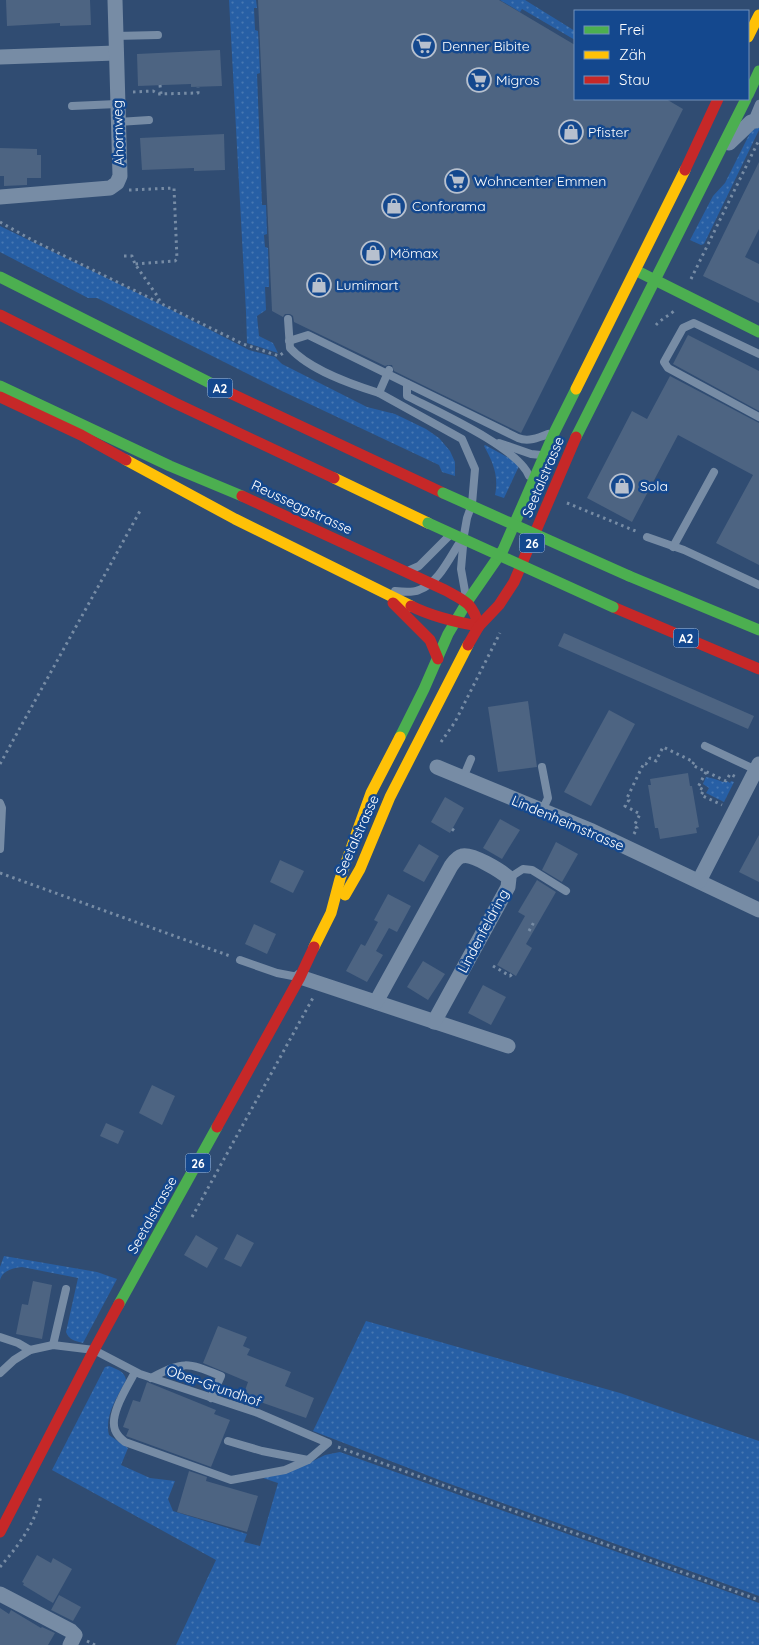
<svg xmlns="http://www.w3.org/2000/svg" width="759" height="1645" viewBox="0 0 759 1645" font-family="Quicksand,sans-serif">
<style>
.grass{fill:url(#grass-dots)}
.building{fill:#4d6482}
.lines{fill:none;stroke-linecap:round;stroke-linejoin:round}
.path{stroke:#778ca5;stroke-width:3;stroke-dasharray:2.5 4;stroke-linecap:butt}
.lane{stroke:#778ca5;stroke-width:8}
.street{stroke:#778ca5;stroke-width:15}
.fast{stroke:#4caf50;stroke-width:11}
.slow{stroke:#ffc107;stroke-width:11}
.jam{stroke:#c62828;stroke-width:11}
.fast-bridge{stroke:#4caf50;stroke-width:11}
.labels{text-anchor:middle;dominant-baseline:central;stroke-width:5;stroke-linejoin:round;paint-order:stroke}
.shield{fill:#14488e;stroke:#b8c8dd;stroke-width:1}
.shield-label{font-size:12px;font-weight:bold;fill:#fff}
.poi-label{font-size:14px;fill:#fff;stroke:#14488e;text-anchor:start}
.street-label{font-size:14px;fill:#fff;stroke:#14488e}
</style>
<defs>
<pattern id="grass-dots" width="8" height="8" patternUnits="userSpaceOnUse" patternTransform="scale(1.25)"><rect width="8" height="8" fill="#275fa5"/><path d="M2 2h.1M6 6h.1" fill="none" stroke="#4777b2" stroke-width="1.8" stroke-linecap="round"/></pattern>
</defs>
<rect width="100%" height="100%" fill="#304c72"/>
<g class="grass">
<polygon points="229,0 256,0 257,8 254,8 255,30 258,31 260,73 257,74 262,205 266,205 267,234 264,235 265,247 268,248 269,287 265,287 266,310 257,316 259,336 273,343 278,353 247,343 246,312"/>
<polygon points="500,0 525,0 575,31 575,40 522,9 520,12"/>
<polygon points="759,125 759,130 704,244 701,245 690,240 713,196 725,183 750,133"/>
<polygon points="0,226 162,305 249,350 275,357 282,364 367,407 395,414 426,429 439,438 450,451 455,462 455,476 442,472 439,465 282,391 97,298 88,298 0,252"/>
<path d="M485 445 513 460 519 466 504 498 495 495C499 476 493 462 484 446Z"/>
<polygon points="706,777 715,779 723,782 727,781 730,783 731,781 734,782 724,802 706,793 709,788 703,784"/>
<path d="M4 1256 97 1272 117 1279 83 1343C75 1341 69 1340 66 1332L78 1278 22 1267C13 1268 3 1270 0 1280V1267Z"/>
<polygon points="366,1321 620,1393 759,1441 759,1596 442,1481 313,1431"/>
<path d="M109 1366C116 1369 125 1371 126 1380 118 1396 104 1416 109 1435L128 1448 121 1465 150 1478 175 1481 168 1499 173 1511 247 1534 244 1542 260 1546 278 1483 263 1478 303 1466 325 1455 340 1452 759 1603V1645H176L216 1560 52 1470 105 1367Z"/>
</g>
<g class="building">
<polygon points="6,0 90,0 91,25 60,26 60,23 7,26"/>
<polygon points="258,0 499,0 575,45 575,99 666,99 683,109 521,433 394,371 392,365 388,365 385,366 294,322 293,316 290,314 285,314 283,317 272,311"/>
<polygon points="220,50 222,86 191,87 191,84 138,86 137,54"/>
<polygon points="224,134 225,170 194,171 194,168 142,170 140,138"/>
<polygon points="0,148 37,149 37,155 41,155 41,178 27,178 27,185 4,186 4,176 0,176"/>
<polygon points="759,162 759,229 745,257 759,264 759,303 703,276"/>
<polygon points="688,335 759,371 759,411 673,364"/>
<polygon points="670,376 759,423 759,565 716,543 753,475 678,435 632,522 587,498 632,411 647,419"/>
<polygon points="564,633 754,716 748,729 558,646"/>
<polygon points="528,701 537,767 498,772 488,707"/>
<polygon points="609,710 635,724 591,806 564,792"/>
<polygon points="688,773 690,786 692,786 699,827 696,828 697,833 660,839 658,828 655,828 648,785 651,785 650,779"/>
<polygon points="445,797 464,808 450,833 431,822"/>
<polygon points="500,819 520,830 502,859 483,848"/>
<polygon points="759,835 759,882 739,872"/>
<polygon points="556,842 578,854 562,882 542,870"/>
<polygon points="419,844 439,856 424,882 403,871"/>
<polygon points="280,860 304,871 293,893 270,882"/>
<polygon points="537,880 556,892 526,944 532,948 516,976 497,965 525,916 518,912"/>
<polygon points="388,894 411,906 397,932 389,928 376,951 383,955 367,982 346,971 361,944 365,946 378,922 374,920"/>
<polygon points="254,924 276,934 267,954 245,944"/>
<polygon points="423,961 445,974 428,1000 407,987"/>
<polygon points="483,985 506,997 491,1025 468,1013"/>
<polygon points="152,1085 175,1096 162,1125 139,1113"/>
<polygon points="106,1123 124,1131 118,1144 100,1136"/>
<polygon points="237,1234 254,1243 241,1267 224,1259"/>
<polygon points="196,1235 218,1248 207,1268 184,1255"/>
<polygon points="33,1281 52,1285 42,1339 16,1334 22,1304 28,1305"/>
<polygon points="218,1326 247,1337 243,1346 250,1349 247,1355 291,1372 285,1386 314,1398 306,1418 243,1396 248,1382 203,1363"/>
<polygon points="147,1382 216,1410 214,1414 230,1420 211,1467 126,1436 129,1429 123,1427 133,1400 140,1402"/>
<polygon points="189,1471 207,1477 206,1481 258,1496 247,1532 177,1512"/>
<polygon points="37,1555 51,1563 53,1558 72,1569 53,1603 23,1585 24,1583 22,1582"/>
<polygon points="59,1595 81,1607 73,1621 51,1610"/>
<polygon points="0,1608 9,1614 11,1610 41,1628 42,1627 55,1633 48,1645 0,1645"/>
</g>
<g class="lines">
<g class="path">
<polyline points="160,85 161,94"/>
<polyline points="133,92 153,91 158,94 198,93 198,87"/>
<polyline points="129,190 174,188 177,259 175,261 135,264"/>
<polyline points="0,222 32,240 243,344 279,356 283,353"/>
<polyline points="124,256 132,256 135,264 158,297 160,302"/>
<polyline points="691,279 759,140"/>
<path d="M656 325C661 319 672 314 676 309"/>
<polyline points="567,503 638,532"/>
<polyline points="441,742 455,722 500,633"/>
<polyline points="0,764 140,511"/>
<polyline points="706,772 698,787 704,790 701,795 722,805"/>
<polyline points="452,829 456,832"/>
<polyline points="634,834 637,828 634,826 640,814 625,806 629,800 627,798 644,763 646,764 650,758 656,761 663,747 694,762 692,765 726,781 730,774 736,777"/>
<polyline points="0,873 230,956"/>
<polyline points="529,931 534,922"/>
<polyline points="493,966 510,976 512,974"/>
<polyline points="192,1217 314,996"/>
<polyline points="338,1447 759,1600"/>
<path d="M0 1567C18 1546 36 1523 41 1495"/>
<polyline points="87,1641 95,1645"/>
</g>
<g class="lane">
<polyline points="115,36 158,35"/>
<polyline points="72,106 117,104"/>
<polyline points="752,121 759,104"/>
<polyline points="118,122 149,120"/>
<path d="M288 319 290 348C310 370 350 384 379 393"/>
<path d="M289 341 308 335 518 438C528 442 538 438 548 434"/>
<polyline points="759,354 694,323 683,328 664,362 668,368 759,417"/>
<polyline points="389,370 379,393 462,439 475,469 472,504 467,518 464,535 461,569 466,597"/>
<path d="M407 384V396C436 411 519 448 529 476"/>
<polyline points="499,443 531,454 541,455"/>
<polyline points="647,537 684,550 759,585"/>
<polyline points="673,547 714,472"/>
<polyline points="410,570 419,566 448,537"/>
<path d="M395 591C403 592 412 593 419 590 438 584 450 557 460 542"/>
<polyline points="705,746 756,770"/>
<polyline points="542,767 548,798 542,811"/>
<polyline points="463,778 471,759"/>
<polyline points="0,803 2,808 0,849"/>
<polyline points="509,878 523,869 532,870 566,891"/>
<polyline points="240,960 277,973 298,977"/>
<polyline points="0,1337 18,1343 30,1350"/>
<polyline points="53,1345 66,1289"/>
<path d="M0 1373 14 1360 30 1350 53 1345 94 1350 140 1374 258 1413 328 1443 308 1460 285 1470 231 1480 125 1442C121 1439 117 1435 115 1430 109 1414 128 1386 135 1372"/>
<path d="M151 1378C184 1361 186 1362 221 1376L211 1398"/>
<polyline points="228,1441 262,1451 308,1460"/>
</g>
<g class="street">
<polyline points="0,57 116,53"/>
<polyline points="729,143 751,122 759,120"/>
<polyline points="0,197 110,188 117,183 120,176 115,0"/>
<polyline points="437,767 592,831 759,910"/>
<polyline points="699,881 759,764"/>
<polyline points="300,977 508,1046"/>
<path d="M376 1002 451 866C454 862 457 857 462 856 472 853 501 871 509 878L508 887 434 1022"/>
<polyline points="0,1594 71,1631 75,1635 70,1645"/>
</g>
<g class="fast">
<polyline points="748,95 759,71"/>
<polyline points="641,273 759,332"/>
<polyline points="0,277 230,393"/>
<polyline points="0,386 170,466 242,496"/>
<polyline points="576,437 746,99"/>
<polyline points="629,576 759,630"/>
<polyline points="400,737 424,689 448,634 467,602 503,550 555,431 576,389"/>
<polyline points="119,1304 217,1127"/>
</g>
<g class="slow">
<polyline points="748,37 759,15"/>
<polyline points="576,389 685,170"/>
<polyline points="126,460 235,519 411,606"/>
<polyline points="334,478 428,523"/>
<polyline points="345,895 360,869 390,797 468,645"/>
<polyline points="314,947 331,913 340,879 371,793 400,737"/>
</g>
<g class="jam">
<polyline points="685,170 718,99"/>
<polyline points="0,315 175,403 334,478"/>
<polyline points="230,393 443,493"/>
<polyline points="0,397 81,435 126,460"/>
<path d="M242 496 445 590C465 601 472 602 479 626 455 622 433 617 411 606"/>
<polyline points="393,603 430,640 438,659"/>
<polyline points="613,607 759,669"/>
<polyline points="468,645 479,626 499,605 514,582 576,437"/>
<polyline points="217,1127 300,977 314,947"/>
<polyline points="0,1532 94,1350 119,1304"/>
</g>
<g class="fast-bridge">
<polyline points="443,493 629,576"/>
<polyline points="428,523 613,607"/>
</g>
</g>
<defs>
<g id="supermarket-ring" transform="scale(1.25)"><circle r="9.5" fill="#14488e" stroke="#b7c0ce" stroke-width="1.5"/><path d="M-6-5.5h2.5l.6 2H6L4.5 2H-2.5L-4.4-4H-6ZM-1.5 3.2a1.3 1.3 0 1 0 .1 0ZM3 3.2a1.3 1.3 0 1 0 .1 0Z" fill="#b7c0ce"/></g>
<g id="shop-ring" transform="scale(1.25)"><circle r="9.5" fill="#14488e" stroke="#b7c0ce" stroke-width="1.5"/><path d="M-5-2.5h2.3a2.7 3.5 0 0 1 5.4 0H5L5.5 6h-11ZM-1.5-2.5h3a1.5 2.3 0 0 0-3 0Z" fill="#b7c0ce"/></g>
</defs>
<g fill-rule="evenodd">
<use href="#supermarket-ring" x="424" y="46"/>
<use href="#supermarket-ring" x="479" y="80"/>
<use href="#shop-ring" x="571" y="132"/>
<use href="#supermarket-ring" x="457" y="181"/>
<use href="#shop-ring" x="394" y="206"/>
<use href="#shop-ring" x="373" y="253"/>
<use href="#shop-ring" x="319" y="285"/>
<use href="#shop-ring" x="622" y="486"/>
</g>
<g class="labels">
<g class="shield">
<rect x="207.5" y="378.5" width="25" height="19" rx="4"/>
<rect x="519.5" y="533.5" width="25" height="19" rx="4"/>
<rect x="673.5" y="628.5" width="25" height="19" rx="4"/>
<rect x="185.5" y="1153.5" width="25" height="19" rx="4"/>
</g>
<g class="shield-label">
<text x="220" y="388">A2</text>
<text x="532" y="543">26</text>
<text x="686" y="638">A2</text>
<text x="198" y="1163">26</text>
</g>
<g class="poi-label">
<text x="442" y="46">Denner Bibite</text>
<text x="496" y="80">Migros</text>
<text x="588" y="132">Pfister</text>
<text x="474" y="181">Wohncenter Emmen</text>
<text x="412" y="206">Conforama</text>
<text x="390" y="253">Mömax</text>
<text x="336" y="285">Lumimart</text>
<text x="640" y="486">Sola</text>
</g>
<g class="street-label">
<text transform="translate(118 133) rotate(-92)">Ahornweg</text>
<text transform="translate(543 477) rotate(-67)">Seetalstrasse</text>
<text transform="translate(302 507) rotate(25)">Reusseggstrasse</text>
<text transform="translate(568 823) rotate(23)">Lindenheimstrasse</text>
<text transform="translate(357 835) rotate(-66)">Seetalstrasse</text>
<text transform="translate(483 931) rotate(-62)">Lindenfeldring</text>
<text transform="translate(152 1215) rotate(-61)">Seetalstrasse</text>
<text transform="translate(214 1386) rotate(19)">Ober-Grundhof</text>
</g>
</g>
<rect x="574" y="10" width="175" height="90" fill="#14488e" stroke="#7291bb"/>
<rect x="584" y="26" width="25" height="8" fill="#4caf50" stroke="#7291bb"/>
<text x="619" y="35" font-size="15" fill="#ffffff">Frei</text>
<rect x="584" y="51" width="25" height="8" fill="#ffc107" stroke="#7291bb"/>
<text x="619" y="60" font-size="15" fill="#ffffff">Zäh</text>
<rect x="584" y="76" width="25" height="8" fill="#c62828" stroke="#7291bb"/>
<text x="619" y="85" font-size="15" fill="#ffffff">Stau</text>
</svg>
